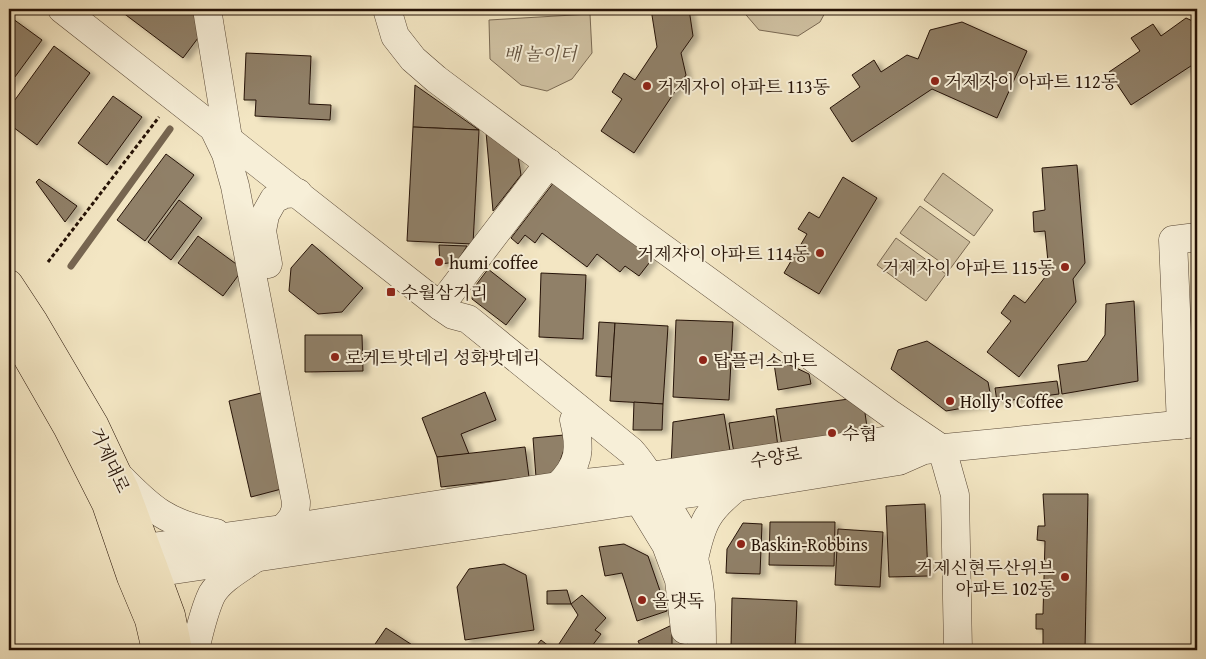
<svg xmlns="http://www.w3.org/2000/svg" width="1206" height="659" viewBox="0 0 1206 659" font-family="'Gentium Book Plus','Noto Serif KR',serif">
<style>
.green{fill:#d0c2a3;stroke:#7a6a54}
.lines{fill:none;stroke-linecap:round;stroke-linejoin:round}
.stream{stroke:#776651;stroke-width:7}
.building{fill:#908068;stroke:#251206;filter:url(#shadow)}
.minor-casing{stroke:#584735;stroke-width:29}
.major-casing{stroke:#251206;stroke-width:29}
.path{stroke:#251206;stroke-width:3;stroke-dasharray:4 2.5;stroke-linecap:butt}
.minor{stroke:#f7efd8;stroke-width:28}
.major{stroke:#f3e6c3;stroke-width:28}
.poi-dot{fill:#8f2418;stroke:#f7efd8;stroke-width:2}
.labels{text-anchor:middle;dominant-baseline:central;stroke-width:4;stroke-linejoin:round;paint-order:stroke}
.park-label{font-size:18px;font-style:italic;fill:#61503d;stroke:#f7efd8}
.poi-label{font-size:18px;fill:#251206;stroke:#f7efd8;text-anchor:start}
.street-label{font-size:18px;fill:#251206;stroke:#f7efd8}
</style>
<defs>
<filter id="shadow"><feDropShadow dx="5.5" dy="3" stdDeviation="2.5" flood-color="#0004"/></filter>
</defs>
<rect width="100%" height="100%" fill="#f3e6c3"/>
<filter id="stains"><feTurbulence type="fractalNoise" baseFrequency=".004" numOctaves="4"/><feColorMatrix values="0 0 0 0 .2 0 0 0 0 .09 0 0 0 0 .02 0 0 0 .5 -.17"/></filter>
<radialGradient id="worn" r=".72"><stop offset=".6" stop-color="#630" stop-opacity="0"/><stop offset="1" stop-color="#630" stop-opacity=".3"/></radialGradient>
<g class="green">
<polygon points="741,9 827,9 820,22 798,36 759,30"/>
<polygon points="590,14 592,53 572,79 547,91 521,85 490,59 489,20"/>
<polygon points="943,173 993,210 974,236 924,200"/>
<polygon points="920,206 970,242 950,269 900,233"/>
<polygon points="896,238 946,274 926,301 877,265"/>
</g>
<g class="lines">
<polyline class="stream" points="71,266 170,129"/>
</g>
<g class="building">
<polygon points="118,9 197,9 201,34 183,58"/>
<polygon points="651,9 689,9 693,36 681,53 686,75 634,153 601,131 622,99 612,92 624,73 635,80 657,47"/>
<polygon points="9,16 42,40 9,85"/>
<polygon points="1186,18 1197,23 1197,62 1131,105 1109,72 1140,51 1131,38 1153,24 1161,36"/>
<polygon points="962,22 1027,51 997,118 932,89 852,142 830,108 860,87 852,75 874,60 881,72 907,55 918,59 930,30"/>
<polygon points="54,46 90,73 37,145 9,124 9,108"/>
<polygon points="246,53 311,56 309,104 331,105 330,120 255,116 256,100 244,100"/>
<polygon points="415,85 479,130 413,127"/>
<polygon points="113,96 142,117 107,165 78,143"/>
<polygon points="413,127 479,130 473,244 407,241"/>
<polygon points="486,132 518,156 521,175 493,211"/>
<polygon points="166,154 194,175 145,241 117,220"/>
<polygon points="1077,165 1085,263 1073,279 1076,302 1019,377 987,352 1011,321 1001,313 1014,295 1025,303 1049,272 1045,231 1034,232 1033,212 1045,210 1042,168"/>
<polygon points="843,177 877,198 819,294 784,273 807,234 798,229 809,212 819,218"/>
<polygon points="39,179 77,206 65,222 36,182"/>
<polygon points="554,182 653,258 639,276 625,266 620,272 597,254 587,267 542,233 535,243 525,235 518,244 511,238"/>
<polygon points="179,200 202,218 171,260 148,242"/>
<polygon points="198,236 243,269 223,296 178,263"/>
<polygon points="312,244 363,288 342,312 318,314 289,291 291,268"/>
<polygon points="439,245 467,246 457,262 440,264"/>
<polygon points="488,269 526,299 506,325 472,299 473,289"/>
<polygon points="541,273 586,275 583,339 539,337"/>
<polygon points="1134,301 1138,381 1062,394 1058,365 1087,361 1105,335 1106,304"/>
<polygon points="676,320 733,322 729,400 673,397"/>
<polygon points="599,322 615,323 612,377 596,376"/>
<polygon points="615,323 668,326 663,404 610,401"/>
<polygon points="305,335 362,335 363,371 305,372"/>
<polygon points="927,341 988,382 992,403 946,411 891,369 898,350"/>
<polygon points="773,357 809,374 811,384 778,390"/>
<polygon points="1057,381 1059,394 997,402 995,388"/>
<polygon points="269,391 289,487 251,497 229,401"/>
<polygon points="485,392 496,420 461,434 469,454 437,457 422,418"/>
<polygon points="856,398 864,406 868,434 782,446 776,409"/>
<polygon points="634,402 663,404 662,430 633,430"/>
<polygon points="724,414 731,457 671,467 673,422"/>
<polygon points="774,416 778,447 734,453 729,423"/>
<polygon points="564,435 565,447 555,475 536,477 533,438"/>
<polygon points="525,447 529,477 441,487 437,457"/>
<polygon points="1043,494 1088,494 1085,650 1043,650 1043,629 1036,629 1036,614 1043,614 1045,541 1037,540 1038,526 1045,526"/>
<polygon points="925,504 928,576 889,577 886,506"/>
<polygon points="770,522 835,522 834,566 769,565"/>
<polygon points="743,523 762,524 760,574 726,573 727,549"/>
<polygon points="838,529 883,532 880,587 835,585"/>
<polygon points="624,544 648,556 667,611 637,621 622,573 605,576 599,547"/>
<polygon points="504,564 526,575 534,630 465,640 457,587 469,569"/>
<polygon points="567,590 571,604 547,604 547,591"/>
<polygon points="582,595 606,618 595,630 601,634 589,650 555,650 578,615 571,604"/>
<polygon points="732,598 797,601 795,649 731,647"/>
<polygon points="672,625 672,650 642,650 638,641"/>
<polygon points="386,628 420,650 371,650"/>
<polygon points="541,640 554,650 533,650"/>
</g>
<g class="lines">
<g class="minor-casing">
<g id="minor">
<path d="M62 9 440 306 453 315 468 319 631 451C644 465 653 482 663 498 674 518 689 537 694 559 702 588 702 621 702 650"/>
<polyline points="207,9 228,138"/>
<polyline points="387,9 395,36 413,59 436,79 627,222 889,413 942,449 955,495 958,650"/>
<path d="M214 129 226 154 235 186 296 502C296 515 291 521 282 529"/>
<polyline points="268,264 262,231 265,215 274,199 285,194 298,193"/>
<polyline points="440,306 549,163"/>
<polyline points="1181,425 1173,240 1197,237"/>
<path d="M119 476C152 510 168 524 216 533"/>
<path d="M558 486C580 464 581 449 574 420"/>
<polyline points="630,486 666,545 679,580 685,630"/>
<polyline points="123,551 282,529 558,486 650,476 896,439 924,450"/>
<path d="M694 559C702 522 707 511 737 487"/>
<polyline points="133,576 662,497 737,487 899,461 924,450 1197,423"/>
<path d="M195 650C199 633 204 610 212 594 221 579 240 569 254 559"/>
</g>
</g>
<g class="major-casing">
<g id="major">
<polyline points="9,284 34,322 94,424 125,490 171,615 178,650"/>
<polyline points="9,326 67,427 106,504 131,577 149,620 156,650"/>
</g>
</g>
<polyline class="path" points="48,262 159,117"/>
<use href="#minor" class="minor"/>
<use href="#major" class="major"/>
</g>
<g class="poi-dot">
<circle cx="935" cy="81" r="5"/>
<circle cx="647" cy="86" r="5"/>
<circle cx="820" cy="253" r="5"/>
<circle cx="439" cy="262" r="5"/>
<circle cx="1065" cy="267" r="5"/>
<rect x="386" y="287" width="10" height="10" rx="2.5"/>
<circle cx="335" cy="357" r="5"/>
<circle cx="703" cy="360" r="5"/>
<circle cx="950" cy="401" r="5"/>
<circle cx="832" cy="433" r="5"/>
<circle cx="741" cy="544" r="5"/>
<circle cx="1065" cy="577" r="5"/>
<circle cx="642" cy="600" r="5"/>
</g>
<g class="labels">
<g class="park-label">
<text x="540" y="53">배 놀이터</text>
</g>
<g class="poi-label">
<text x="945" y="81">거제자이 아파트 112동</text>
<text x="657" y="86">거제자이 아파트 113동</text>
<text x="810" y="253" text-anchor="end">거제자이 아파트 114동</text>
<text x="449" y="262">humi coffee</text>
<text x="1055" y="267" text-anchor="end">거제자이 아파트 115동</text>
<text x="401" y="292">수월삼거리</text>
<text x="345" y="357">로케트밧데리 성화밧데리</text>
<text x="713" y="360">탑플러스마트</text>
<text x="960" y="401">Holly's Coffee</text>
<text x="842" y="433">수협</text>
<text x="751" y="544">Baskin-Robbins</text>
<text x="1055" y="567" text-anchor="end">거제신현두산위브<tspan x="1055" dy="21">아파트 102동</tspan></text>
<text x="652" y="600">올댓독</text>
</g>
<g class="street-label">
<text transform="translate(776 457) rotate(-9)">수양로</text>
<text transform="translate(110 460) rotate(65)">거제대로</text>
</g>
</g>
<rect width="1206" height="659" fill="none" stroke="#f3e6c3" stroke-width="30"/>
<rect x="10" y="10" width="1186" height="639" fill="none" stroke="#251206" stroke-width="2.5"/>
<rect x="15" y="15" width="1176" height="629" fill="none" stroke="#251206"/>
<rect width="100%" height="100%" filter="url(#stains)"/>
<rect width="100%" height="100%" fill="url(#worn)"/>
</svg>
